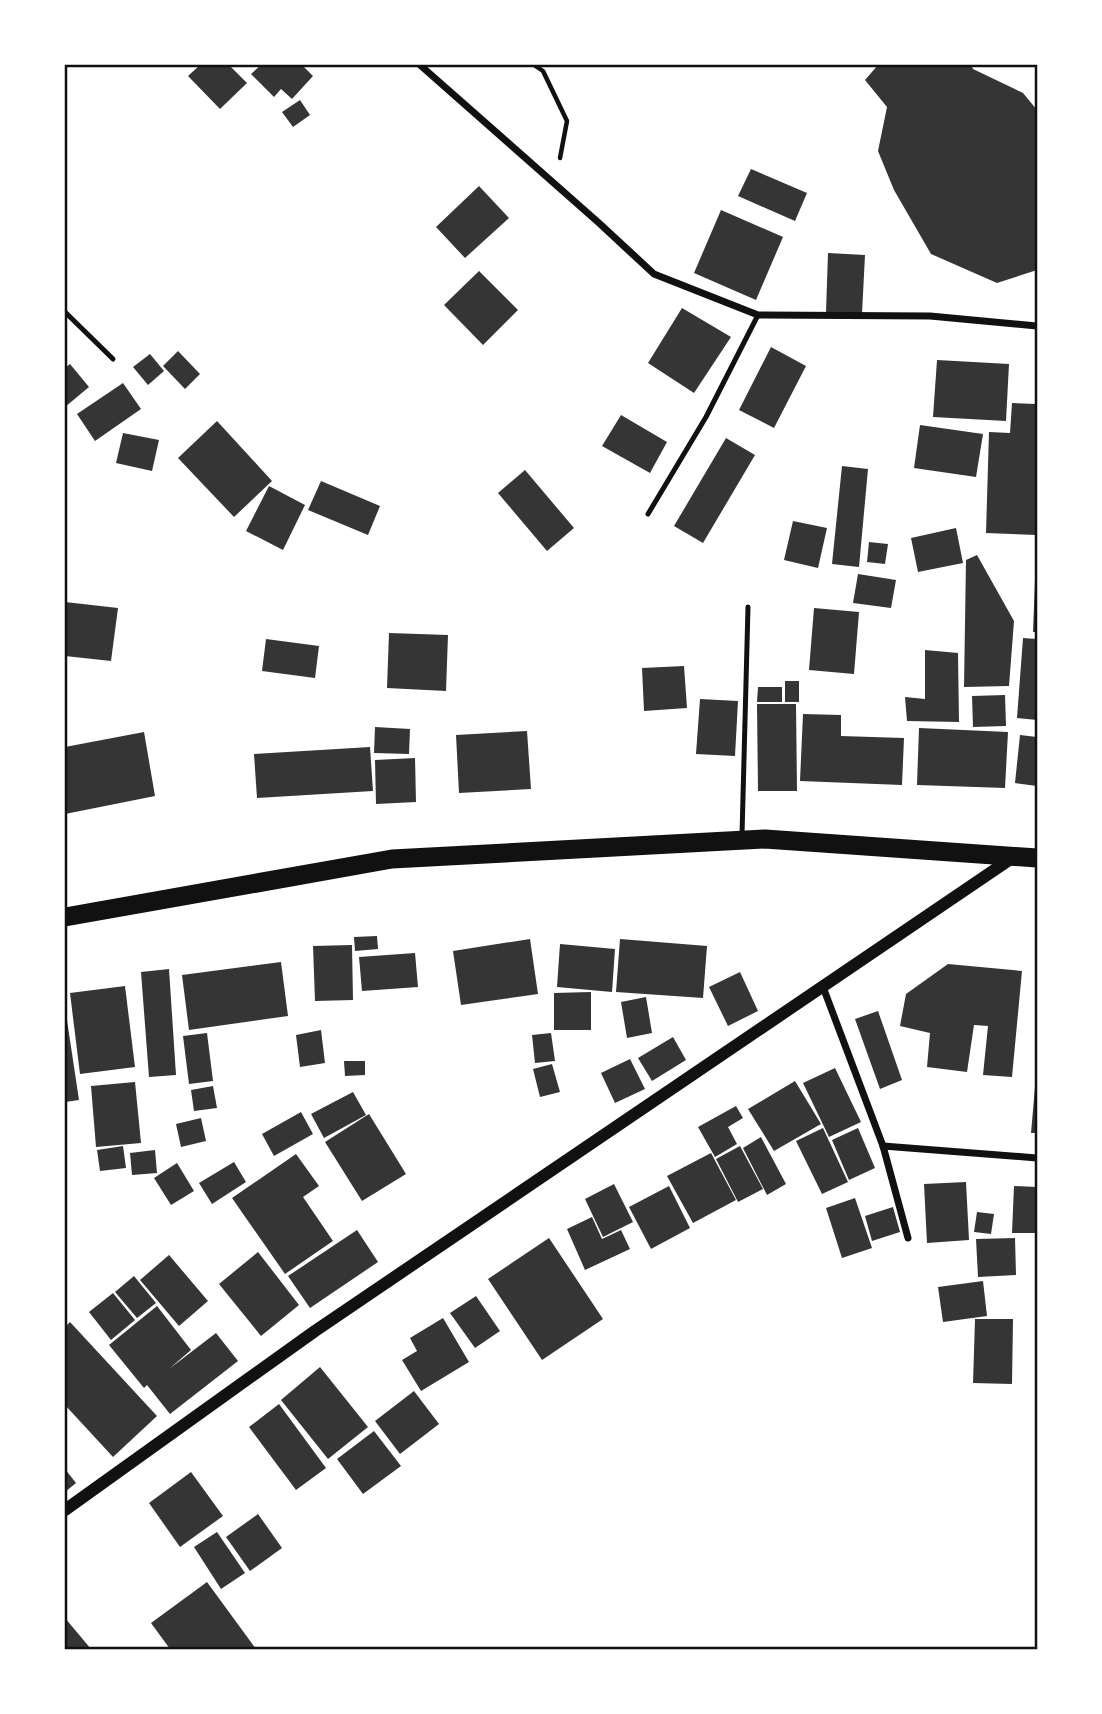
<svg xmlns="http://www.w3.org/2000/svg" width="1102" height="1714" viewBox="0 0 1102 1714" font-family="'Nunito Sans',sans-serif">
<style>
.building{fill:#353535}
.lines{fill:none;stroke-linecap:round;stroke-linejoin:round}
.path{stroke:#111;stroke-width:4.5}
.service{stroke:#111;stroke-width:5}
.minor{stroke:#111;stroke-width:7}
.tertiary{stroke:#111;stroke-width:12}
.trunk{stroke:#111;stroke-width:19}
.neatline{fill:none;stroke:#111;stroke-width:2.5}
</style>
<rect width="100%" height="100%" fill="#fff"/>
<g class="building">
<polygon points="200,65 229,65 247,83 220,109 188,76"/>
<polygon points="261,65 304,65 303,66 313,76 292,99 281,89 274,97 251,74"/>
<polygon points="878,65 971,65 973,69 1023,93 1037,110 1037,270 997,283 931,254 894,190 878,151 887,107 865,80"/>
<polygon points="300,100 310,115 293,127 282,112"/>
<polygon points="751,169 807,193 795,221 738,196"/>
<polygon points="479,186 509,218 465,258 436,227"/>
<polygon points="721,210 783,237 756,300 694,273"/>
<polygon points="828,253 865,255 862,314 826,312"/>
<polygon points="479,271 518,310 483,345 444,305"/>
<polygon points="682,308 731,337 694,393 648,363"/>
<polygon points="771,347 806,366 774,428 739,410"/>
<polygon points="178,351 200,374 185,389 163,366"/>
<polygon points="150,354 164,371 148,385 133,367"/>
<polygon points="937,360 1009,364 1006,421 933,417"/>
<polygon points="70,364 89,387 65,407 65,368"/>
<polygon points="123,383 141,409 95,441 77,414"/>
<polygon points="1012,403 1037,404 1037,535 986,533 989,432 1010,433"/>
<polygon points="621,415 667,442 650,473 602,446"/>
<polygon points="217,421 272,481 234,517 178,458"/>
<polygon points="920,425 983,434 976,477 914,468"/>
<polygon points="123,433 159,440 152,471 116,463"/>
<polygon points="726,438 755,455 703,543 674,526"/>
<polygon points="842,466 868,469 859,567 832,564"/>
<polygon points="525,470 574,528 547,551 498,493"/>
<polygon points="321,481 380,506 368,535 308,510"/>
<polygon points="269,486 305,505 283,550 246,531"/>
<polygon points="793,521 827,528 818,568 784,560"/>
<polygon points="956,528 963,563 918,572 911,538"/>
<polygon points="869,542 888,544 885,564 867,562"/>
<polygon points="977,555 1014,621 1009,686 964,687 966,560"/>
<polygon points="858,574 896,580 891,608 853,603"/>
<polygon points="1035,580 1037,580 1037,632 1033,632"/>
<polygon points="65,602 118,608 111,661 65,656"/>
<polygon points="814,608 859,612 854,674 809,670"/>
<polygon points="389,633 448,635 446,691 387,688"/>
<polygon points="1023,638 1037,639 1037,720 1017,718"/>
<polygon points="266,639 319,646 315,678 262,671"/>
<polygon points="925,650 958,653 959,722 907,721 905,697 925,699"/>
<polygon points="684,666 687,708 644,711 642,668"/>
<rect x="785" y="681" width="14" height="21"/>
<polygon points="758,687 782,687 782,702 757,702"/>
<polygon points="1005,695 1006,726 973,727 972,696"/>
<polygon points="700,699 738,701 735,756 696,754"/>
<polygon points="757,704 796,704 797,791 758,791"/>
<polygon points="803,714 841,715 841,736 904,738 902,785 800,781"/>
<polygon points="375,727 410,729 409,754 374,753"/>
<polygon points="919,728 1008,732 1005,788 917,785"/>
<polygon points="527,731 531,789 459,793 456,735"/>
<polygon points="144,732 155,796 65,814 65,747"/>
<polygon points="1020,735 1037,737 1037,786 1015,783"/>
<polygon points="370,747 373,791 257,798 254,754"/>
<polygon points="415,758 416,802 376,804 375,760"/>
<polygon points="377,936 378,949 355,951 354,937"/>
<polygon points="530,939 538,994 461,1005 453,951"/>
<polygon points="620,939 707,946 703,998 616,992"/>
<polygon points="560,944 615,949 612,992 557,987"/>
<polygon points="352,945 353,1000 315,1001 313,946"/>
<polygon points="415,953 418,987 362,991 359,957"/>
<polygon points="281,962 288,1016 189,1030 182,975"/>
<polygon points="948,964 1022,971 1012,1077 983,1075 988,1026 974,1025 967,1072 927,1067 930,1033 900,1026 906,994"/>
<polygon points="169,969 176,1075 149,1077 141,972"/>
<polygon points="740,972 758,1011 728,1026 709,987"/>
<polygon points="125,986 135,1067 80,1074 70,993"/>
<polygon points="591,992 591,1030 554,1030 554,993"/>
<polygon points="646,997 652,1033 627,1038 621,1002"/>
<polygon points="65,1007 79,1100 65,1102"/>
<polygon points="878,1011 902,1080 880,1089 855,1019"/>
<polygon points="321,1030 325,1063 300,1067 296,1035"/>
<polygon points="207,1033 213,1081 189,1084 183,1036"/>
<polygon points="551,1033 555,1061 535,1063 532,1035"/>
<polygon points="673,1037 686,1060 652,1081 638,1058"/>
<polygon points="630,1059 645,1089 615,1103 601,1073"/>
<polygon points="344,1061 365,1061 365,1075 345,1076"/>
<polygon points="552,1064 560,1092 540,1097 533,1069"/>
<polygon points="835,1068 861,1122 829,1137 803,1083"/>
<polygon points="795,1081 821,1124 774,1151 748,1109"/>
<polygon points="135,1082 141,1143 96,1147 91,1086"/>
<polygon points="213,1086 217,1108 194,1111 191,1090"/>
<polygon points="1035,1087 1037,1087 1037,1133 1031,1133"/>
<polygon points="353,1092 366,1115 324,1138 311,1114"/>
<polygon points="736,1106 743,1118 728,1127 737,1144 715,1157 698,1127"/>
<polygon points="301,1112 313,1134 274,1156 262,1134"/>
<polygon points="369,1114 406,1174 362,1201 325,1142"/>
<polygon points="201,1118 206,1141 181,1147 176,1124"/>
<polygon points="823,1128 848,1182 822,1194 796,1141"/>
<polygon points="858,1128 875,1168 849,1180 832,1140"/>
<polygon points="761,1137 786,1184 767,1195 743,1148"/>
<polygon points="123,1146 126,1168 100,1171 97,1150"/>
<polygon points="740,1146 763,1189 738,1202 716,1159"/>
<polygon points="155,1150 157,1173 132,1175 130,1153"/>
<polygon points="711,1153 736,1200 693,1223 667,1176"/>
<polygon points="296,1154 319,1186 303,1197 333,1241 285,1274 232,1198"/>
<polygon points="234,1162 246,1182 212,1204 199,1183"/>
<polygon points="177,1163 194,1191 171,1205 154,1178"/>
<polygon points="966,1182 969,1240 927,1243 924,1184"/>
<polygon points="614,1184 633,1222 603,1237 585,1199"/>
<polygon points="669,1186 690,1228 651,1249 629,1207"/>
<polygon points="1014,1186 1037,1187 1037,1233 1012,1233"/>
<polygon points="855,1198 872,1248 842,1258 826,1208"/>
<polygon points="893,1207 900,1232 872,1241 865,1216"/>
<polygon points="977,1212 994,1214 991,1234 974,1232"/>
<polygon points="592,1217 602,1239 621,1230 630,1249 585,1270 567,1229"/>
<polygon points="357,1230 378,1262 310,1308 288,1276"/>
<polygon points="549,1238 603,1319 542,1360 488,1279"/>
<polygon points="1015,1238 1016,1275 978,1277 976,1239"/>
<polygon points="258,1252 299,1305 261,1336 219,1284"/>
<polygon points="169,1255 208,1301 179,1326 140,1280"/>
<polygon points="134,1276 156,1303 137,1318 115,1292"/>
<polygon points="983,1281 987,1316 943,1322 938,1287"/>
<polygon points="113,1293 135,1320 111,1340 89,1312"/>
<polygon points="476,1296 500,1331 475,1348 450,1313"/>
<polygon points="157,1306 191,1350 169,1369 216,1333 238,1361 170,1414 147,1385 144,1388 109,1345"/>
<polygon points="443,1318 469,1362 421,1391 402,1360 417,1351 410,1338"/>
<polygon points="975,1319 1013,1319 1012,1384 973,1383"/>
<polygon points="70,1322 157,1416 113,1457 65,1405 65,1327"/>
<polygon points="320,1367 368,1427 328,1459 281,1400"/>
<polygon points="414,1391 439,1424 400,1454 375,1421"/>
<polygon points="279,1404 326,1468 296,1490 249,1427"/>
<polygon points="374,1431 401,1466 363,1494 337,1459"/>
<polygon points="65,1469 76,1483 65,1492"/>
<polygon points="191,1472 223,1516 180,1547 149,1503"/>
<polygon points="258,1514 282,1548 250,1571 226,1537"/>
<polygon points="217,1532 245,1573 221,1589 194,1547"/>
<polygon points="207,1582 256,1649 170,1649 151,1623"/>
<polygon points="65,1618 91,1649 65,1649"/>
</g>
<g class="lines">
<polyline class="path" points="534,65 543,71 567,121 560,158"/>
<g class="service">
<polyline points="65,312 113,359"/>
<polyline points="648,514 706,417 758,315"/>
<polyline points="742,835 748,607"/>
</g>
<g class="minor">
<polyline points="420,65 599,223 654,274 758,315 930,316 1037,326"/>
<polyline points="823,987 883,1146 908,1238"/>
<polyline points="883,1146 1037,1158"/>
</g>
<polyline class="tertiary" points="65,1510 315,1331 1015,856"/>
<polyline class="trunk" points="65,917 392,859 765,839 1037,858"/>
</g>
<rect width="1102" height="1714" fill="none" stroke="#ffffff" stroke-width="133"/>
<rect x="66" y="66" width="970" height="1582" class="neatline"/>
</svg>
